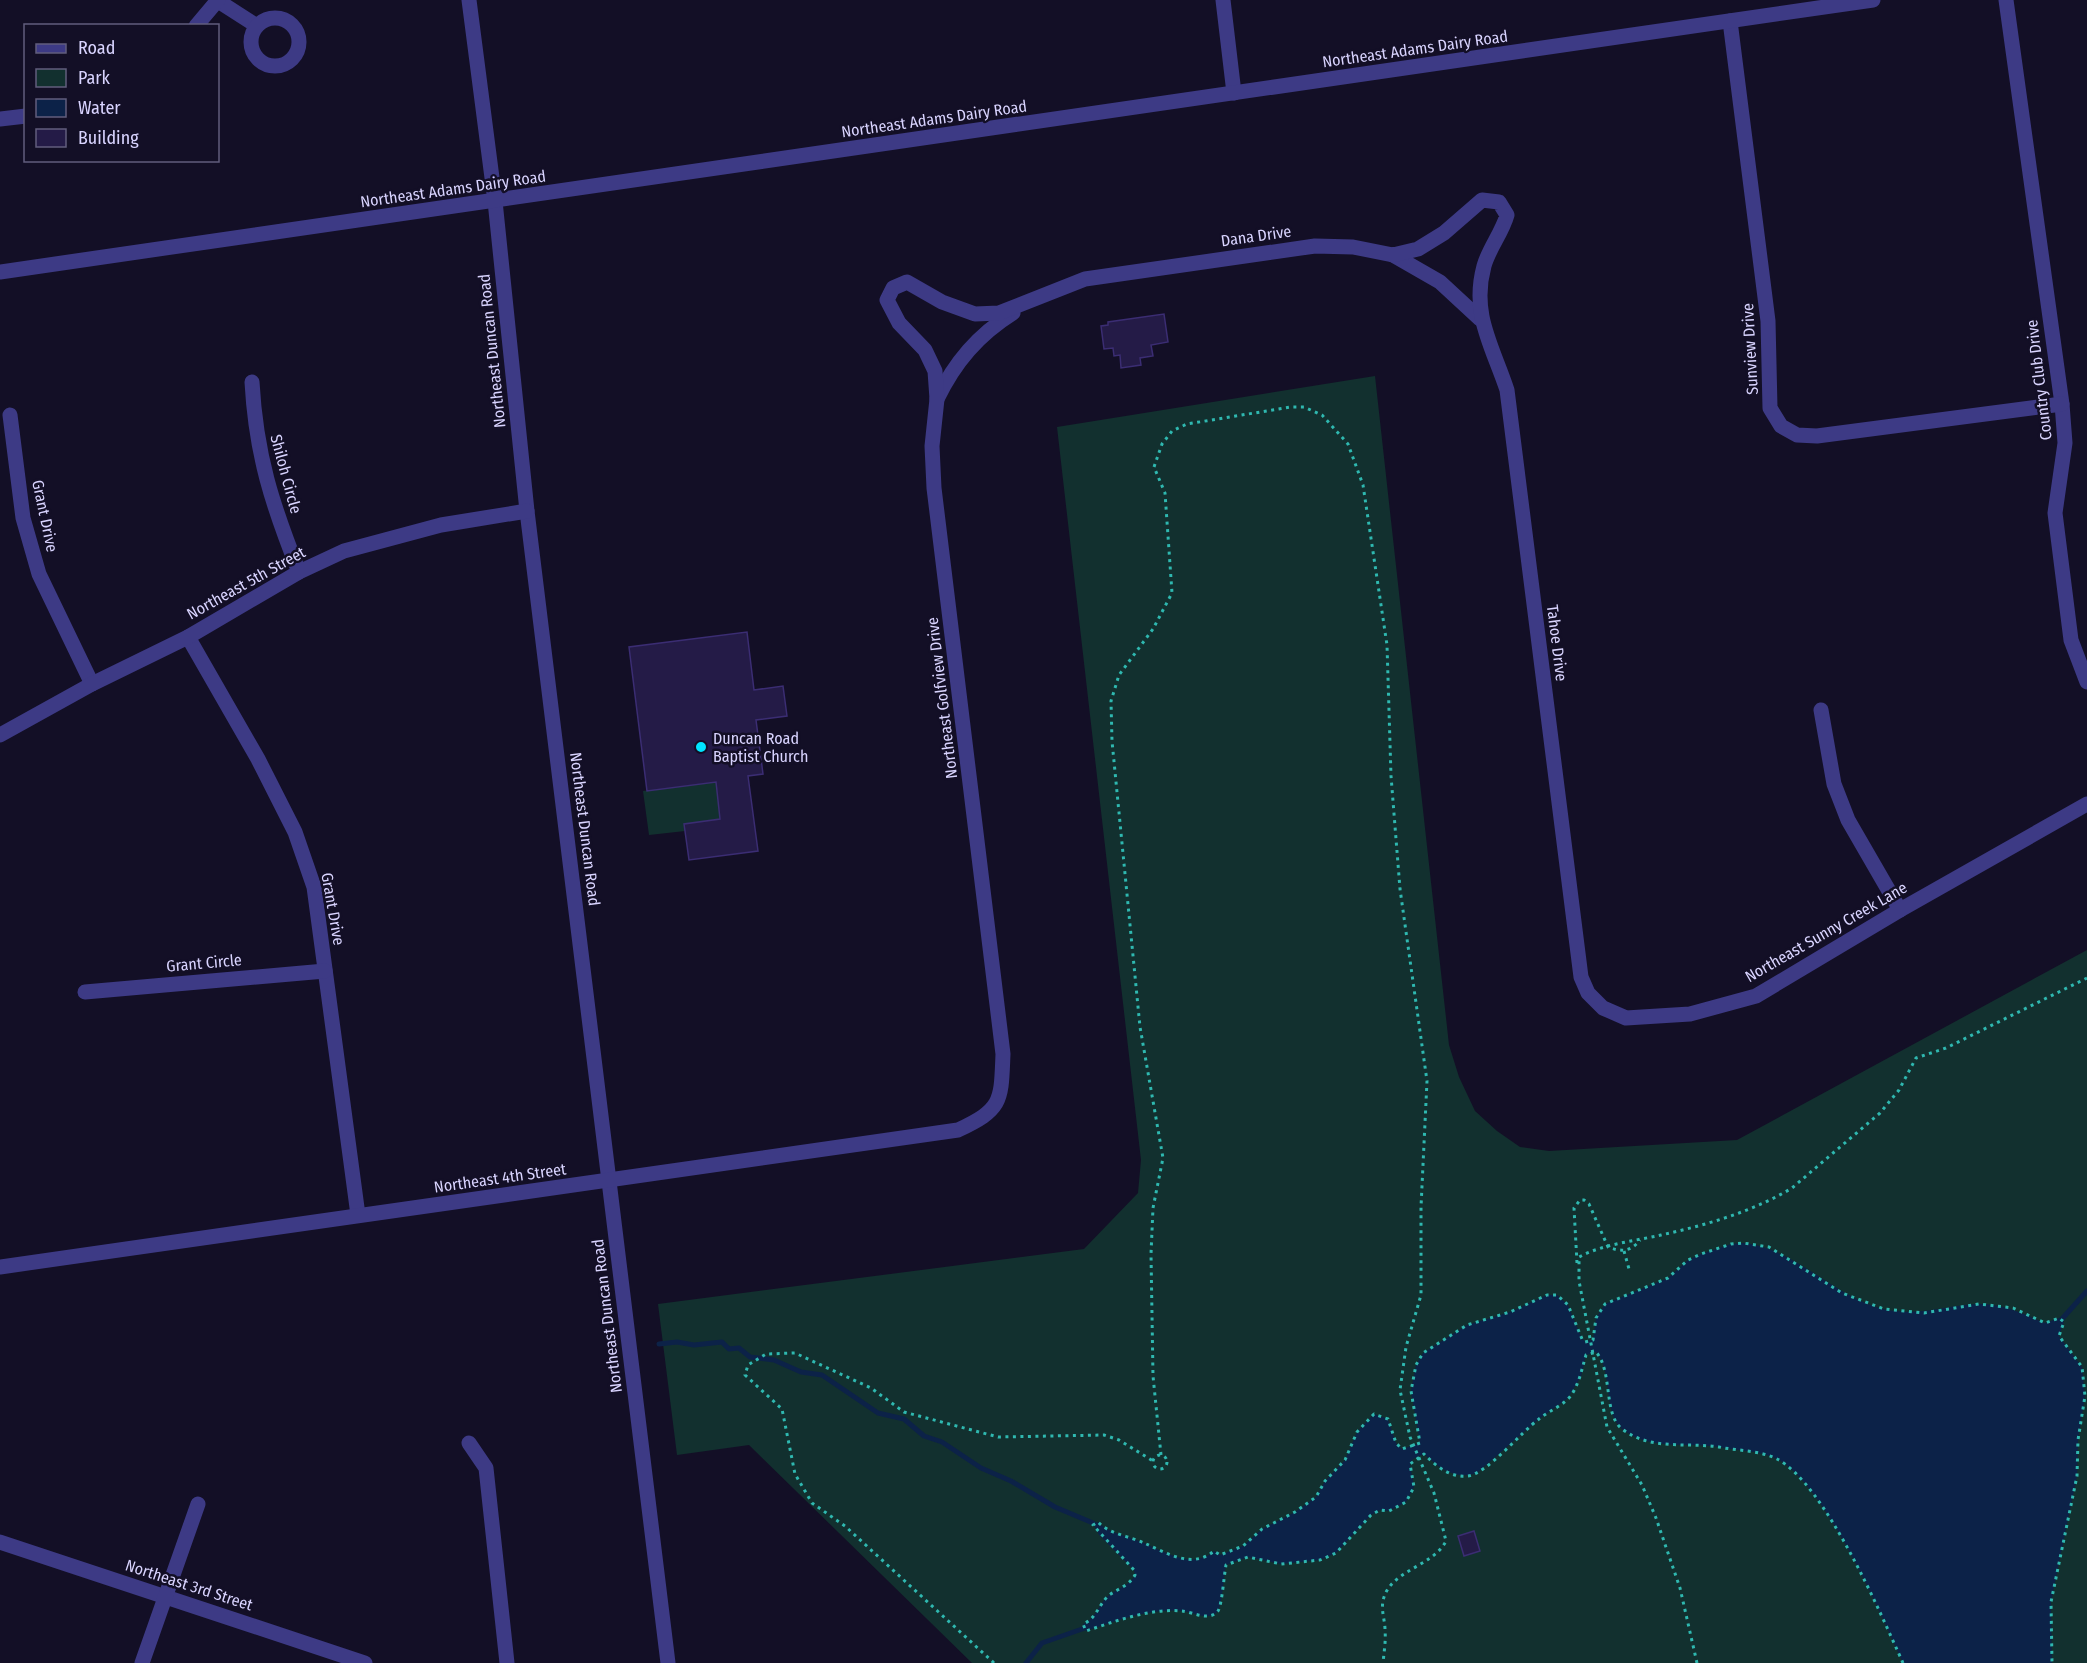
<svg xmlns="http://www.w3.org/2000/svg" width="2087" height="1663" viewBox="0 0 2087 1663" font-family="'Fira Sans Condensed',sans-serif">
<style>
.green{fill:#12302f}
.water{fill:#0c2248}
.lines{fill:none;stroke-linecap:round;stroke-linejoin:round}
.stream{stroke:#0c2248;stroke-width:5}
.building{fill:#241b47;stroke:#3b2d73;stroke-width:1.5}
.path{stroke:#2fb8b0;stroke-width:3;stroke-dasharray:3 4.5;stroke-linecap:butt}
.minor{stroke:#3d3a85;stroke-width:15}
.poi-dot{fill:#00e5ff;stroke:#130f26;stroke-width:2}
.labels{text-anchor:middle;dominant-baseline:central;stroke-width:5;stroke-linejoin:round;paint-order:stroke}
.street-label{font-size:16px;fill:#d9d4ff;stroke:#130f26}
.poi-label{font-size:16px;fill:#d9d4ff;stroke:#130f26;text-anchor:start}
</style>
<rect width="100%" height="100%" fill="#130f26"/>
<g class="green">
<polygon points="1375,376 1449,1045 1459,1077 1475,1111 1497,1131 1520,1147 1549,1151 1737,1140 2087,950 2087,1663 972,1663 749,1445 677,1455 658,1304 1084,1249 1138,1193 1141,1160 1057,427"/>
<polygon points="716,782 720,819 684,824 685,831 649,835 643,791"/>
</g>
<path class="water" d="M1743 1243C1796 1248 1832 1296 1883 1309 1918 1317 1946 1305 1979 1304 2005 1304 2023 1314 2045 1323L2059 1318 2064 1322 2059 1336 2082 1367 2085 1396 2078 1440 2077 1476 2051 1602 2052 1663H1903C1880 1612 1824 1483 1777 1459 1759 1450 1738 1451 1719 1447 1686 1442 1650 1451 1622 1429 1603 1414 1613 1370 1596 1352L1586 1355 1581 1377 1567 1399 1539 1419 1477 1473C1455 1480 1440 1469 1424 1454L1413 1459 1410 1464 1414 1487 1406 1502 1389 1511 1380 1510 1371 1515 1336 1553 1320 1560 1281 1564 1248 1557 1226 1565C1224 1575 1222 1605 1218 1611 1209 1622 1193 1612 1182 1611 1150 1608 1116 1621 1086 1631L1083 1624C1096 1619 1098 1605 1108 1596 1117 1589 1129 1586 1135 1575L1134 1570 1099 1535 1093 1523 1098 1522C1109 1534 1129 1536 1144 1543 1165 1552 1193 1570 1214 1551L1220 1555 1243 1546 1262 1529 1295 1512 1316 1497 1325 1481 1345 1460 1357 1432 1374 1414 1388 1419 1396 1443 1402 1449 1420 1443 1411 1391 1416 1365 1423 1353 1467 1325 1510 1312 1547 1295H1557L1568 1305 1582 1339 1585 1341 1593 1340 1596 1318 1605 1304 1668 1278 1688 1260 1701 1254 1731 1244Z"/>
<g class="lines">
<g class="stream">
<polyline points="2061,1320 2087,1291"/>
<polyline points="659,1344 677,1342 694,1345 722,1342 729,1349 739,1348 750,1357 774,1360 801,1372 822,1375 878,1413 904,1419 924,1436 942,1442 981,1468 1011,1481 1055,1507 1093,1523"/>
<polyline points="1026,1663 1042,1643 1085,1628"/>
</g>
</g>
<g class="building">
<polygon points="1164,314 1168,342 1151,345 1153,356 1140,358 1141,365 1121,368 1120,355 1114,356 1113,348 1104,349 1101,326 1108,325 1108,322"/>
<polygon points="747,632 754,690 783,686 787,716 756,720 763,774 748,776 758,851 689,860 684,824 720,819 716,782 647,791 629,647"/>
<polygon points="1474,1531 1480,1551 1464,1556 1458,1536"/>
</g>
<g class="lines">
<g class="path">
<polyline points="1624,1251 1629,1269"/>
<path d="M1577 1263 1574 1208 1580 1200H1584L1589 1204 1608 1247C1621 1252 1631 1252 1640 1240"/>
<circle cx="1160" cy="1462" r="7"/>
<path d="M1161 1455 1153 1376 1151 1254 1153 1208 1163 1158 1140 1027 1112 741 1111 701 1119 675 1153 629 1172 593 1165 493 1154 467 1162 444 1172 431 1187 424 1291 407H1304L1322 415 1348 444 1363 485 1387 645 1391 776 1400 889 1427 1081 1421 1207V1295L1406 1347 1400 1390 1410 1437 1434 1493 1446 1541C1433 1567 1389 1570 1383 1601 1381 1611 1385 1620 1385 1630 1386 1641 1384 1652 1383 1663"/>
<polyline points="994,1663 845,1526 812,1503 795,1474 782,1409 745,1375 748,1365 766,1354 795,1353 871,1388 904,1412 998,1437 1104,1435 1119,1440 1153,1461"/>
<path d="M1697 1663 1680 1588 1656 1518 1642 1485 1607 1427 1579 1281V1257C1603 1244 1635 1241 1661 1235 1706 1225 1752 1212 1792 1188L1880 1113 1899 1090 1916 1058 1946 1048 2087 978"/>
<path d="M1903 1663C1880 1612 1825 1484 1777 1459 1759 1450 1738 1451 1719 1447 1686 1442 1651 1451 1622 1429 1603 1414 1613 1371 1596 1352L1586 1355C1582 1368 1580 1381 1572 1394 1565 1405 1550 1410 1539 1419 1521 1432 1488 1473 1468 1476 1450 1478 1436 1466 1424 1454L1410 1464 1414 1487 1406 1502 1389 1511 1380 1510 1371 1515 1336 1553 1320 1560 1281 1564 1248 1557 1226 1565C1224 1575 1222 1605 1218 1611 1209 1622 1193 1612 1182 1611 1150 1608 1116 1621 1086 1631L1083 1624C1096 1619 1098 1606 1108 1596 1117 1589 1129 1586 1135 1575L1134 1570 1093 1525 1098 1522C1109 1534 1129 1536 1144 1543 1165 1552 1192 1570 1214 1551L1220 1555 1243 1546 1262 1529 1295 1512 1316 1497 1325 1481 1345 1460 1357 1432 1374 1414 1388 1419 1396 1443 1402 1449 1420 1443 1411 1391 1416 1365 1423 1353 1467 1325 1510 1312 1547 1295H1557L1568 1305 1582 1339 1585 1342 1593 1340 1596 1318 1605 1304 1668 1278 1688 1260 1701 1254 1731 1244 1743 1243 1769 1247 1842 1293 1884 1309 1924 1313 1979 1304 2013 1308 2045 1323 2059 1318 2064 1322 2059 1336 2082 1367 2085 1396 2078 1440 2077 1476 2051 1602 2052 1663"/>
</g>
<g class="minor">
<polyline points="469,0 495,201 527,511 668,1663"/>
<polyline points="1223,0 1234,93"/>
<polyline points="2006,0 2062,404 2065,443 2055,513 2071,640 2087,682"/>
<polyline points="218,1 257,26"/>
<circle cx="275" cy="42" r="24"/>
<polyline points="1730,21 1768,321 1770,408 1781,426 1797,435 1817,436 2062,404"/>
<polyline points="196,26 218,0"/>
<polyline points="0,119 26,116"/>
<polyline points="1393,255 1440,282 1480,319"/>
<polyline points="0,272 1873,0"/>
<path d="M252 382C256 455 272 504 299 572"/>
<path d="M937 399C955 362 978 335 1013 313"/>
<polyline points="10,415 23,518 39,574 92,684"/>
<polyline points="188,637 258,759 295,832 314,887 358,1215"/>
<polyline points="1821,710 1834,784 1848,820 1900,910"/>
<polyline points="0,735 92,684 188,637 299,572 344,551 441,525 527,511"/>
<polyline points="85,992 325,971"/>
<path d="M0 1267 958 1130C1003 1109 1001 1101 1003 1054L934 488 932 446 937 399 935 371 925 350 899 323 887 300 893 288 907 282 942 302 975 314 999 313 1085 279 1315 246 1353 247 1393 255 1418 249 1444 233 1482 200 1499 202 1507 215C1502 233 1489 248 1484 266 1471 314 1492 345 1507 390L1581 977 1588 993 1603 1008 1626 1018 1690 1014 1756 996 1900 910 2087 804"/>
<polyline points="469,1443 486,1468 507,1663"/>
<polyline points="0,1542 365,1663"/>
<polyline points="142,1663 198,1504"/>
</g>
</g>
<circle class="poi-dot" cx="701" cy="747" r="6"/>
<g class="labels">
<g class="street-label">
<text transform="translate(1415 49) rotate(-8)">Northeast Adams Dairy Road</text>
<text transform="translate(934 119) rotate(-8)">Northeast Adams Dairy Road</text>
<text transform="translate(453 189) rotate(-8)">Northeast Adams Dairy Road</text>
<text transform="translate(1256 236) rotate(-8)">Dana Drive</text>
<text transform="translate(1750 349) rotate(-93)">Sunview Drive</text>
<text transform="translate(492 351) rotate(-96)">Northeast Duncan Road</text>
<text transform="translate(2039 380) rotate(-97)">Country Club Drive</text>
<text transform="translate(286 474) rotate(75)">Shiloh Circle</text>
<text transform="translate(45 516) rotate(78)">Grant Drive</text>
<text transform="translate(246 583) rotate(-29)">Northeast 5th Street</text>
<text transform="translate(1557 643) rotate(83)">Tahoe Drive</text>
<text transform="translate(942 698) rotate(-97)">Northeast Golfview Drive</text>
<text transform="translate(585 829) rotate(83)">Northeast Duncan Road</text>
<text transform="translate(333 909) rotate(80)">Grant Drive</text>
<text transform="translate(1826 932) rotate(-30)">Northeast Sunny Creek Lane</text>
<text transform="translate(204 963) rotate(-5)">Grant Circle</text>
<text transform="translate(500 1178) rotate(-8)">Northeast 4th Street</text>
<text transform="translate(607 1316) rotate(-97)">Northeast Duncan Road</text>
<text transform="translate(189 1585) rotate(18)">Northeast 3rd Street</text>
</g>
<g class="poi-label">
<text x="713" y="738">Duncan Road<tspan x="713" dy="18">Baptist Church</tspan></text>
</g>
</g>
<rect x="24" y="24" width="195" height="138" fill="#130f26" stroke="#625e7d" stroke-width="1.5"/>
<rect x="36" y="44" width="30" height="9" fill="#3d3a85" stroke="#625e7d" stroke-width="1.5"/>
<text x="78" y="54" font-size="18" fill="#d9d4ff">Road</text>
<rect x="36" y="69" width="30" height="18" fill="#12302f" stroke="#625e7d" stroke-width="1.5"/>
<text x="78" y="84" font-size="18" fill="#d9d4ff">Park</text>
<rect x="36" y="99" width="30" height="18" fill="#0c2248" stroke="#625e7d" stroke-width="1.5"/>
<text x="78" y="114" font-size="18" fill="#d9d4ff">Water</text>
<rect x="36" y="129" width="30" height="18" fill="#241b47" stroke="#625e7d" stroke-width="1.5"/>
<text x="78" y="144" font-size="18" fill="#d9d4ff">Building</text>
</svg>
